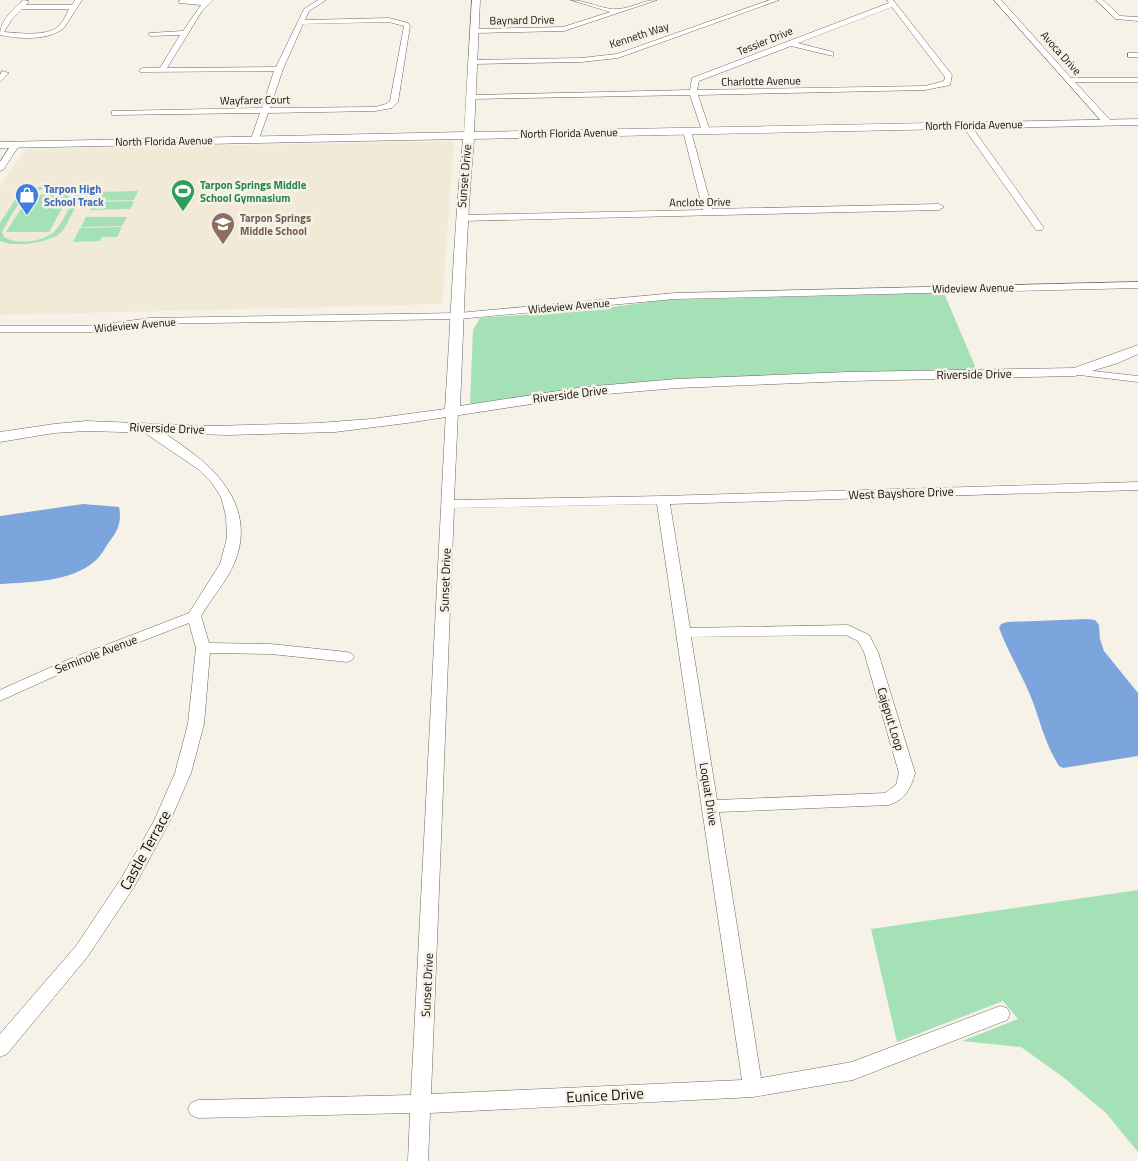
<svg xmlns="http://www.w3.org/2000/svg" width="1138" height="1161" viewBox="0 0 1138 1161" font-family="'Titillium Web',sans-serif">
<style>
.built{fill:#f1ead7}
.green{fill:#a5e1b6;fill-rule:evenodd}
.water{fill:#7da5dd}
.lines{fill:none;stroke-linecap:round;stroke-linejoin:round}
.minor-casing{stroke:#6c685e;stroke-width:1}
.tertiary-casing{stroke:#6c685e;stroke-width:1}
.minor{fill:#fff;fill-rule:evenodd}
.tertiary{fill:#fff;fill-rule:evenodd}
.labels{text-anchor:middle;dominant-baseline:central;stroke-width:5;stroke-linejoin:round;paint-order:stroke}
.far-street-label{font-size:11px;fill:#100f0b;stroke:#f7f2e7}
.far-leisure-label{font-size:11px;font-weight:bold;fill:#27864d;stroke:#f7f2e7;text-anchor:start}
.far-shop-label{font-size:11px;font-weight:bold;fill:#366cbe;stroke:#f7f2e7;text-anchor:start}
.far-education-label{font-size:11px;font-weight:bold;fill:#785e54;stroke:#f7f2e7;text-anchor:start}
.street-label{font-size:12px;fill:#100f0b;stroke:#f7f2e7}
.near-street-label{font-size:15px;fill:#100f0b;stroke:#f7f2e7}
</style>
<rect width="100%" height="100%" fill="#f7f2e7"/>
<polygon class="built" points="454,141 442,304 0,315 0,187 26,149"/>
<g class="green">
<path d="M47 185C58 184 75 183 83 193L64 229 57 236 43 241 26 244H10L0 241V223L24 186H31L29 190ZM47 188H66L75 194C73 203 60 227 54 232 42 242 17 245 4 237L2 232C14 211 21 192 47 188Z"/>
<polygon points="138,191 134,200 95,201 99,192"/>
<polygon points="70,194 49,232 6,232 30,195"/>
<polygon points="134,201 130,209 90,210 94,202"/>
<polygon points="86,217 127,217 122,226 81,227"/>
<polygon points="122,227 117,237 102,237 100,241 73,242 80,228"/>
<polygon points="944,293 977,371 626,383 470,404 473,330 480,318 590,310 664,300"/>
<polygon points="1138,890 1138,1152 1106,1113 1063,1077 1021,1047 962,1041 1018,1019 1003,1001 897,1042 871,929"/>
</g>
<g class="water">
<path d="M83 504 119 507C122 521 118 531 109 542 105 548 101 556 95 561 71 582 31 582 0 584V516Z"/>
<path d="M1087 619 1095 620 1099 625 1100 639 1104 651 1138 693V756L1063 768 1059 766C1046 745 1042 728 1034 705 1025 679 1009 655 999 628L1001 624 1007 622Z"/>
</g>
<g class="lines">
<g class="minor-casing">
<g id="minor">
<path d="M23 0 29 1 26 5H72L75 0H82L64 28C48 41 19 39 0 35 0 20 13 10 23 0ZM22 9H69C66 15 63 22 59 26 47 37 19 33 4 32L12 19Z"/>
<path d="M181 0H213L202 11 167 68 276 67 304 9 318 0H326L309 11 305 20 389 18 408 23 410 26 398 102 392 108 375 111 268 113 259 139 255 141 251 139 260 113 112 115V111H115L262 108 274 71 140 72 139 70 143 68H160L180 35 151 36 149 35V33L183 31 201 5 179 3V1ZM389 22 404 26 390 101 386 104 375 107 270 108 283 69 303 24Z"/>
<path d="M571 0C586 0 606 11 618 9 632 8 643 0 657 0L564 31 476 33 473 31 476 29 563 27 610 12Z"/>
<polygon points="770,0 779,0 618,58 581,62 474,64 470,62 474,60 581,58 617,54"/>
<path d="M887 0H893L952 75 950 85 925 90 698 95 710 131 706 133 702 131 690 95 472 99 468 97 472 95 690 90 692 78 889 3ZM892 7 945 77 944 81 925 86 697 90 699 81 791 46 833 56V52L798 43Z"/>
<polygon points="994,0 1001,0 1071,78 1138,78 1138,82 1075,82 1111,121 1111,125 1105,125"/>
<polygon points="1096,0 1103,0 1120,16 1138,17 1138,21 1116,19"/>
<rect x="1128" y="53" width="10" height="4"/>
<polygon points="2,71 9,73 0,82 0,75"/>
<polygon points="963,123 969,123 1044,228 1042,230 1036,230 962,125"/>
<polygon points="684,129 691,131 712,209 939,204 944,207 939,210 461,221 456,218 461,215 703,210 683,131"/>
<polygon points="13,142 20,144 3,170 0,171 0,162"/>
<polygon points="1138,282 1138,288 675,299 458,319 150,324 91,332 0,332 0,326 91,326 150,318 458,313 675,293"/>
<polygon points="1075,369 1138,376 1138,382 1071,374 1069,372"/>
<path d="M452 408 458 411 454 500 663 496 1138 482V490L670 504 690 628 848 625 869 635 878 652 915 773C911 788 905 800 889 805L719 812 761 1078 852 1062 1000 1006 1007 1008 1010 1014 1007 1020 853 1080 753 1097 430 1113 428 1161H408L410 1113 198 1118 191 1115 188 1109 191 1103 198 1100 411 1095 446 411ZM657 504 742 1080 431 1094 454 508ZM846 635 858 641 864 652 899 773 896 785 885 793 717 800 691 637Z"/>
<path d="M146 424C160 428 183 446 195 455 230 482 253 519 234 564 226 582 211 599 201 616L209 643 271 644 347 652 352 654 354 657 352 660 347 662 271 654 210 653 204 724 191 773 170 821 134 887 88 956 7 1054 0 1057V1034L76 946 122 877 154 821 175 773 188 724 196 648 189 623 77 666 0 701V690L67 660 189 613 220 564 227 538 226 516 221 497 212 483 198 469 142 431 140 428 142 425Z"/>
</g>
</g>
<g class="tertiary-casing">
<path id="tertiary" d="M472 0H480L474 132 1138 119V125L474 139C466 228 464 317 460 406L584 387 677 379 848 372 1074 368 1138 345V354L1118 363 1075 376 848 381 677 388 584 396 407 423 335 432 229 435 86 431 54 433 0 442V432L54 424 86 421 212 426 318 423 371 419 445 409C451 319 454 228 463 139L0 148V142L464 132Z"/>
</g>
<use href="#minor" class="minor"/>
<use href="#tertiary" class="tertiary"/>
</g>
<defs>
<g id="stadium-pin" transform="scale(1.25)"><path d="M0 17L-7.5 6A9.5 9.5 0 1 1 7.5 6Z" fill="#2e9e5b" stroke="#f7f2e7"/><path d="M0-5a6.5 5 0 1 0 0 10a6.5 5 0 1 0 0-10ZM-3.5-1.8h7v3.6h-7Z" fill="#fff"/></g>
<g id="shop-pin" transform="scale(1.25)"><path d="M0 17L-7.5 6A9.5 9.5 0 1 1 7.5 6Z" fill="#3f7fe0" stroke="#f7f2e7"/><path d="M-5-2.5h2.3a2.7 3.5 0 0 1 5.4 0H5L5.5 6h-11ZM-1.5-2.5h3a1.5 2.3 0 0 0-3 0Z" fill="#fff"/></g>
<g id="school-pin" transform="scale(1.25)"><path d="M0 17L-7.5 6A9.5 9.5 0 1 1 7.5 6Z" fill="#8d6e63" stroke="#f7f2e7"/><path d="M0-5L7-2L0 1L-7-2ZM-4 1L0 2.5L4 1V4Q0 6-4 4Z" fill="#fff"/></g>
</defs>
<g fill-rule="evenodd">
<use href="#stadium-pin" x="183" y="191"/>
<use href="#shop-pin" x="27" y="195"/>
<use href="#school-pin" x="223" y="224"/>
</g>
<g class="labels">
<g class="far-street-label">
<text transform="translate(522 20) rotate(-1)">Baynard Drive</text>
<text transform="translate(639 35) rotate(-18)">Kenneth Way</text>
<text transform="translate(765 41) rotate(-22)">Tessier Drive</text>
<text transform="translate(1061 53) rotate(48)">Avoca Drive</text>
<text transform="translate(761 81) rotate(-1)">Charlotte Avenue</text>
<text transform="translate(255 100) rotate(-1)">Wayfarer Court</text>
<text transform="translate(974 125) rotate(-1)">North Florida Avenue</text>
<text transform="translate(569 133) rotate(-1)">North Florida Avenue</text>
<text transform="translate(164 141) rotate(-1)">North Florida Avenue</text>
<text transform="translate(700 202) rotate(-1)">Anclote Drive</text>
<text transform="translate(973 288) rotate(-1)">Wideview Avenue</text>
<text transform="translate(569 306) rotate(-5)">Wideview Avenue</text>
<text transform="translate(135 325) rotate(-5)">Wideview Avenue</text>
</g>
<g class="far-leisure-label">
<text x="200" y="185">Tarpon Springs Middle<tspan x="200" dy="13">School Gymnasium</tspan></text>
</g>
<g class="far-shop-label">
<text x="44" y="189">Tarpon High<tspan x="44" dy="13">School Track</tspan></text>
</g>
<g class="far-education-label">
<text x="240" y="218">Tarpon Springs<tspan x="240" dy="13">Middle School</tspan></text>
</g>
<g class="street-label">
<text transform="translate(464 176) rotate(-85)">Sunset Drive</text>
<text transform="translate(974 374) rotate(-1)">Riverside Drive</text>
<text transform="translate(570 394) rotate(-7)">Riverside Drive</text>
<text transform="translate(167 428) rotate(2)">Riverside Drive</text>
<text transform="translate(901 493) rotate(-2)">West Bayshore Drive</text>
<text transform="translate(445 580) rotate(-88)">Sunset Drive</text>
<text transform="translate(96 654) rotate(-21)">Seminole Avenue</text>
<text transform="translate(891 719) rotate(73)">Cajeput Loop</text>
<text transform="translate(709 794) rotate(81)">Loquat Drive</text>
<text transform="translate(427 985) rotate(-87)">Sunset Drive</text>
</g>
<g class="near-street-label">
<text transform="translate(145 850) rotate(-61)">Castle Terrace</text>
<text transform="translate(605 1095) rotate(-3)">Eunice Drive</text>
</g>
</g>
</svg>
